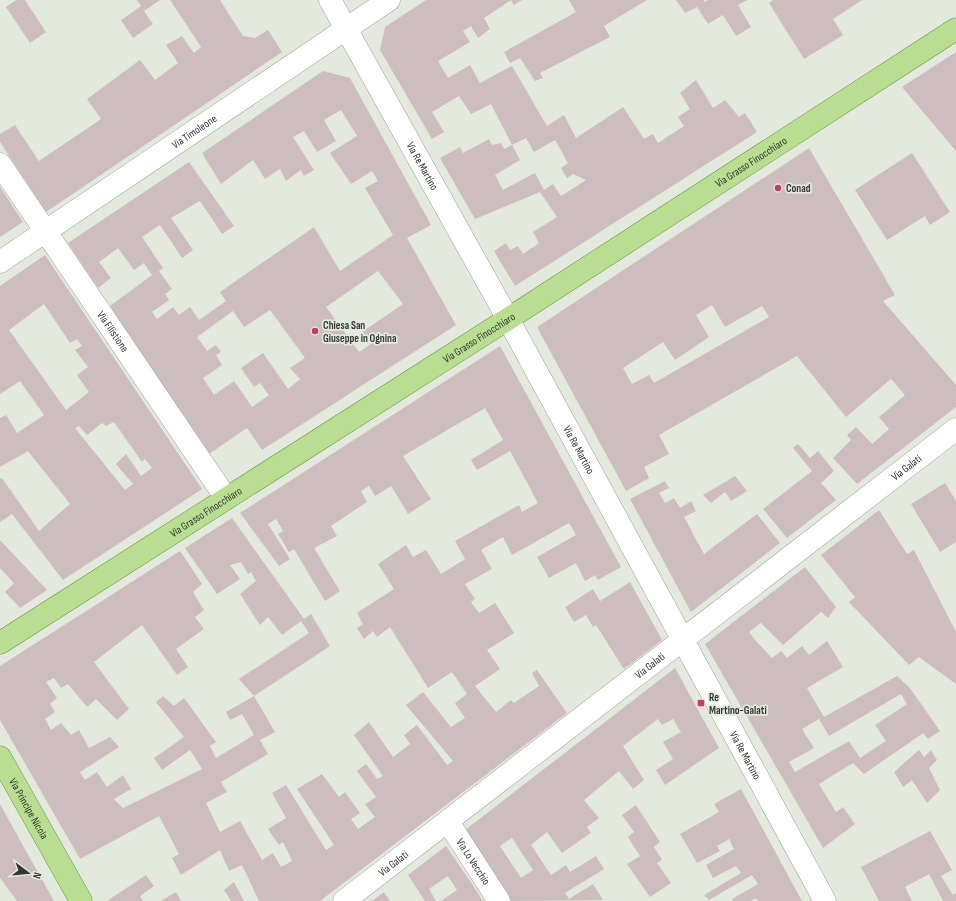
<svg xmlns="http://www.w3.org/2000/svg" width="956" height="901" viewBox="0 0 956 901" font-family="'Sofia Sans Condensed',sans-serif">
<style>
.building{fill:#cdbdbf;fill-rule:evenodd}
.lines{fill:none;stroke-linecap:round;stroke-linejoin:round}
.minor-casing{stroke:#9ca397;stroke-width:23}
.major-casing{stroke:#6c9542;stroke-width:23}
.minor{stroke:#fff;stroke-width:22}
.major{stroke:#b9de92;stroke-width:22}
.poi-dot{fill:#c83a62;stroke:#e3eadd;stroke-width:1.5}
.labels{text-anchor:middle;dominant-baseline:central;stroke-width:3.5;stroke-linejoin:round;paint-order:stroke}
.street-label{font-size:11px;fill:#343732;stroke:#e3eadd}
.poi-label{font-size:11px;font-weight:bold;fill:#343732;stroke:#e3eadd;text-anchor:start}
</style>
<rect width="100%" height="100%" fill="#e3eadd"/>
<g class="building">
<polygon points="16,0 25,0 46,32 30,43 6,7"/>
<polygon points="137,0 160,0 144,11 153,24 133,38 121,20 141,6"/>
<polygon points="170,0 220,0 243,36 255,38 268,30 282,52 46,212 0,142 0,134 15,125 39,161 101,119 87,99 140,60 155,80 178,63 166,45 182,36 194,53 201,47"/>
<polygon points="426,0 522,0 514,5 511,0 484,18 490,29 478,38 471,26 463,31 470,42 438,61 448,78 470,65 480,83 512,66 547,126 564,115 576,138 623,107 644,139 653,134 658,143 684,126 678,117 690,109 680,93 696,80 713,108 725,100 739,117 745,113 757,132 515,286 494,251 506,243 510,250 518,246 523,254 539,243 533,232 557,217 540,192 475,219 440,158 460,147 463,153 489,139 492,145 501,143 504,149 512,145 520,160 495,175 503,190 535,173 544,190 553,184 561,196 586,180 573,174 567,178 561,168 568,163 555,140 534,152 526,138 512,145 491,104 471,114 459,96 432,112 444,132 432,139 380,50 385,27"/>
<polygon points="569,0 647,0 604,26 610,37 540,73 543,78 535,81 520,58 510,63 504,52 576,12"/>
<polygon points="676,0 704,0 705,2 708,0 747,0 738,5 751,27 736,36 723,15 708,24 697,7 685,13"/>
<polygon points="773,0 862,0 833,19 843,35 804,59 769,3"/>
<polygon points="956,52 956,151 902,87"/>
<path d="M323 71 350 78 431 225 407 238 456 325 262 450 247 428 209 454 110 306 152 275 144 263 134 270 118 248 99 262 111 278 98 288 68 243 189 162 234 226 222 234 200 201 171 218 193 250 182 258 160 225 142 237 163 268 159 271 172 289 165 294 169 300 152 312 157 319 173 307 179 315 190 307 199 320 226 301 220 292 314 227 340 271 393 235 365 188 378 181 372 171 351 184 330 153 357 136 341 110 324 120 336 141 317 152 304 131 293 137 314 170 304 176 301 170 286 181 280 169 265 179 253 160 221 184 202 153ZM378 271 403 304 362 332 371 344 359 352 326 307ZM270 310 305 358 290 368 300 379 288 389 263 353 241 368 254 387 260 383 269 395 252 407 234 381 214 395 203 378 222 365 216 355 221 352 216 345 207 351 197 337 233 311 244 327Z"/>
<path d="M809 148 895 295 883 301 956 385V407L857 484 833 458 851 440 847 435 856 427 872 444 889 429 879 417 905 395 891 379 846 417 797 356 659 435 669 454 644 467 649 478 626 491 537 327ZM712 305 725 327 762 306 769 317 654 383 649 375 632 384 623 368 663 342 675 360 709 337 696 315Z"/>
<polygon points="912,153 950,212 930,225 925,216 887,240 855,190"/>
<polygon points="0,187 23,222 0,237"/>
<path d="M45 255 202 489 63 580 12 514 0 522V479L2 478 39 531 70 504 28 451 0 467V418L6 415 17 433 44 415 20 381 0 394V286ZM44 304 70 343 77 339 82 346 75 350 88 367 77 375 89 392 66 410 9 330ZM114 422 142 462 145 459 152 468 141 476 126 454 116 464 133 484 125 490 75 428 79 426 87 435 102 423 106 426Z"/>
<polygon points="500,346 621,567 598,580 595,575 585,581 576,563 549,578 537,557 576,535 569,523 512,555 503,537 481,550 492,569 465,584 475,599 471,602 479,613 495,603 514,633 487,650 500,669 475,686 496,712 511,700 514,703 539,686 532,673 537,670 567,713 320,901 259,901 242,865 229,871 220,850 181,875 172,858 179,854 159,816 80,859 0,720 0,666 180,551 202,584 193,592 204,610 195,617 204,629 176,649 188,667 177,675 142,625 94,662 129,709 117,720 96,699 87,707 68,684 61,688 54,678 46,682 57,698 50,704 55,712 45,719 51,730 61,723 71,735 79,730 89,748 110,737 119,747 80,772 85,780 97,772 107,787 123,775 131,789 114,799 123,808 202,769 190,750 162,770 154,758 184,737 156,702 163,696 174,706 184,698 216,742 210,746 216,758 254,735 242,714 230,720 226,712 254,696 239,679 309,633 301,621 282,635 268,617 260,625 240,594 256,581 251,572 248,574 241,562 230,565 240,579 217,594 185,548 232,518 304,619 311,614 330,646 254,696 275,732 260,740 268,754 221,782 227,792 206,803 220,832 240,821 262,860 273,853 281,867 292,861 283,842 279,845 268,829 286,818 272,793 286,785 326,850 334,845 297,789 322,774 339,797 345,792 360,813 351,819 358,829 375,817 365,804 376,797 357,771 366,764 377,779 383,776 354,735 369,722 393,757 410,744 404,735 417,725 447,765 453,761 406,705 423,692 451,727 465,718 455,703 467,694 452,672 428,688 390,627 377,637 373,631 364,639 357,628 363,624 357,613 394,589 378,564 406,545 413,557 426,550 441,574 465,559 455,541 519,505 522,512 538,503 510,451 477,470 471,460 503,440 485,408 403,456 431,499 408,514 391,486 375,496 369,486 361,491 367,502 331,526 337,536 314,548 340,591 325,601 294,549 289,552 278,534 283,531 276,519 268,524 290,559 279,566 240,513"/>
<polygon points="798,444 810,458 818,451 834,471 821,483 836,500 787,538 763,509 812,471 793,448"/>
<polygon points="735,476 747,491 731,501 725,492 711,503 703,495"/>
<polygon points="665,481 669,488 659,493 665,503 674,498 680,508 691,501 696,511 684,517 704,554 757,514 780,543 691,612 630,499"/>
<polygon points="945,483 956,501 956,542 940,552 911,504"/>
<polygon points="879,510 907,554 914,550 956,632 956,684 919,657 909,665 849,602 855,597 821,555"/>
<polygon points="0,540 47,590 20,608 5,592 14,583 0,568"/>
<path d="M805 567 836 607 828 618 821 612 783 645 761 623 749 632 756 641 772 658 781 651 787 658 802 646 809 655 827 641 843 667 807 688 824 717 897 676 910 688 940 731 928 739 923 733 864 774 853 763 819 784 836 812 843 807 855 824 823 848 705 644ZM901 694 907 704 875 725 886 741 860 758 849 741 795 772 789 762 814 748 802 729 819 719 829 736Z"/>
<polygon points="630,582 662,640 624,669 596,625 593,627 586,615 574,622 565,607 593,589 600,601"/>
<path d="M675 668 719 748 665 785 656 770 673 759 663 742 681 732 673 719 662 725 658 719 623 746 644 780 633 789 619 771 584 800 599 818 587 827 591 833 562 853 547 832 531 845 551 875 566 865 570 872 596 856 604 869 565 893 569 899 593 884 603 900 511 901 465 830ZM512 838 533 870 521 878 500 846Z"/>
<polygon points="919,750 924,757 931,750 937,760 929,768 940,790 927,803 912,780 903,787 894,772"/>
<polygon points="741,789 784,868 802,901 758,901 756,898 751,901 733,901 732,899 758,884 752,875 709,900 704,895 741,873 736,866 713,878 706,865 734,849 729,839 717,846 720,851 697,863 680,834 719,812 714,804"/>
<polygon points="0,804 26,851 54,901 17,901 0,878"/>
<polygon points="636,805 660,842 654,847 662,860 657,863 671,883 650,897 627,864 640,856 628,837 634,832 622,815"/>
<polygon points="930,831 952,870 941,876 953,895 956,893 956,901 943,901 929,874 905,887 912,901 879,901 861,867"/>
<polygon points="446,846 470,881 483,901 441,901 457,890 448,876 429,889 436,901 425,901 408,875"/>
<polygon points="146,875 154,886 140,896 143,901 107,901"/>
<polygon points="234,882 244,901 231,901 224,890"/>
<polygon points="176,892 181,901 161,901"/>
<polygon points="384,892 390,901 372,901"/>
</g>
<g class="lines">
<g class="minor-casing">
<g id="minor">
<path id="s1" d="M330 0 508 319 825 901"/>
<path id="s2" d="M0 164 226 498"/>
<path id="s3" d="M0 262 389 0"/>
<path id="s4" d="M448 822 499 901"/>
<path id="s5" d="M344 901 956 429"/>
</g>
</g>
<g class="major-casing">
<g id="major">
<path id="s6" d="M0 643 508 319 956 29"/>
<path id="s7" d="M0 757 81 901"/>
</g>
</g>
<use href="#minor" class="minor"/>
<use href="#major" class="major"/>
</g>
<g class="poi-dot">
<circle cx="778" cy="188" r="4"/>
<circle cx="315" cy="331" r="4"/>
<rect x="697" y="699" width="8" height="8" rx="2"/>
</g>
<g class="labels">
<g class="street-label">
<text stroke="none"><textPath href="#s3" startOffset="234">Via Timoleone</textPath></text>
<text stroke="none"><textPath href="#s6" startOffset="892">Via Grasso Finocchiaro</textPath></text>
<text stroke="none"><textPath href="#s1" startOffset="190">Via Re Martino</textPath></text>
<text stroke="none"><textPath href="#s2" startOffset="202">Via Filistione</textPath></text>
<text stroke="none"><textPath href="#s6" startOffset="568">Via Grasso Finocchiaro</textPath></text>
<text stroke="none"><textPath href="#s1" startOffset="514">Via Re Martino</textPath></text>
<text stroke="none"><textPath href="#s5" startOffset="710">Via Galati</textPath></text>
<text stroke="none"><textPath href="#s6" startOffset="244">Via Grasso Finocchiaro</textPath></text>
<text stroke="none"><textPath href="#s5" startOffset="386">Via Galati</textPath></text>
<text stroke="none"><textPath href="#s1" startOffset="862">Via Re Martino</textPath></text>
<text stroke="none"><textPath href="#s7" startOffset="59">Via Principe Nicola</textPath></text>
<text stroke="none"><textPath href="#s4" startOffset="47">Via Lo Vecchio</textPath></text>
<text stroke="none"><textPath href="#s5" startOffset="62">Via Galati</textPath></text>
</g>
<g class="poi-label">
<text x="786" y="188">Conad</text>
<text x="323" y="325">Chiesa San<tspan x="323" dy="13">Giuseppe in Ognina</tspan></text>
<text x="709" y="697">Re<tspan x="709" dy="13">Martino-Galati</tspan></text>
</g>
</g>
<g transform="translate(28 873) rotate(106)" stroke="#e3eadd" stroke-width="3" paint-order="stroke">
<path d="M0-3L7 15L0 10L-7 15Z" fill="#343732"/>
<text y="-6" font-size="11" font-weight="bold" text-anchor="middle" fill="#343732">N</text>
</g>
</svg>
